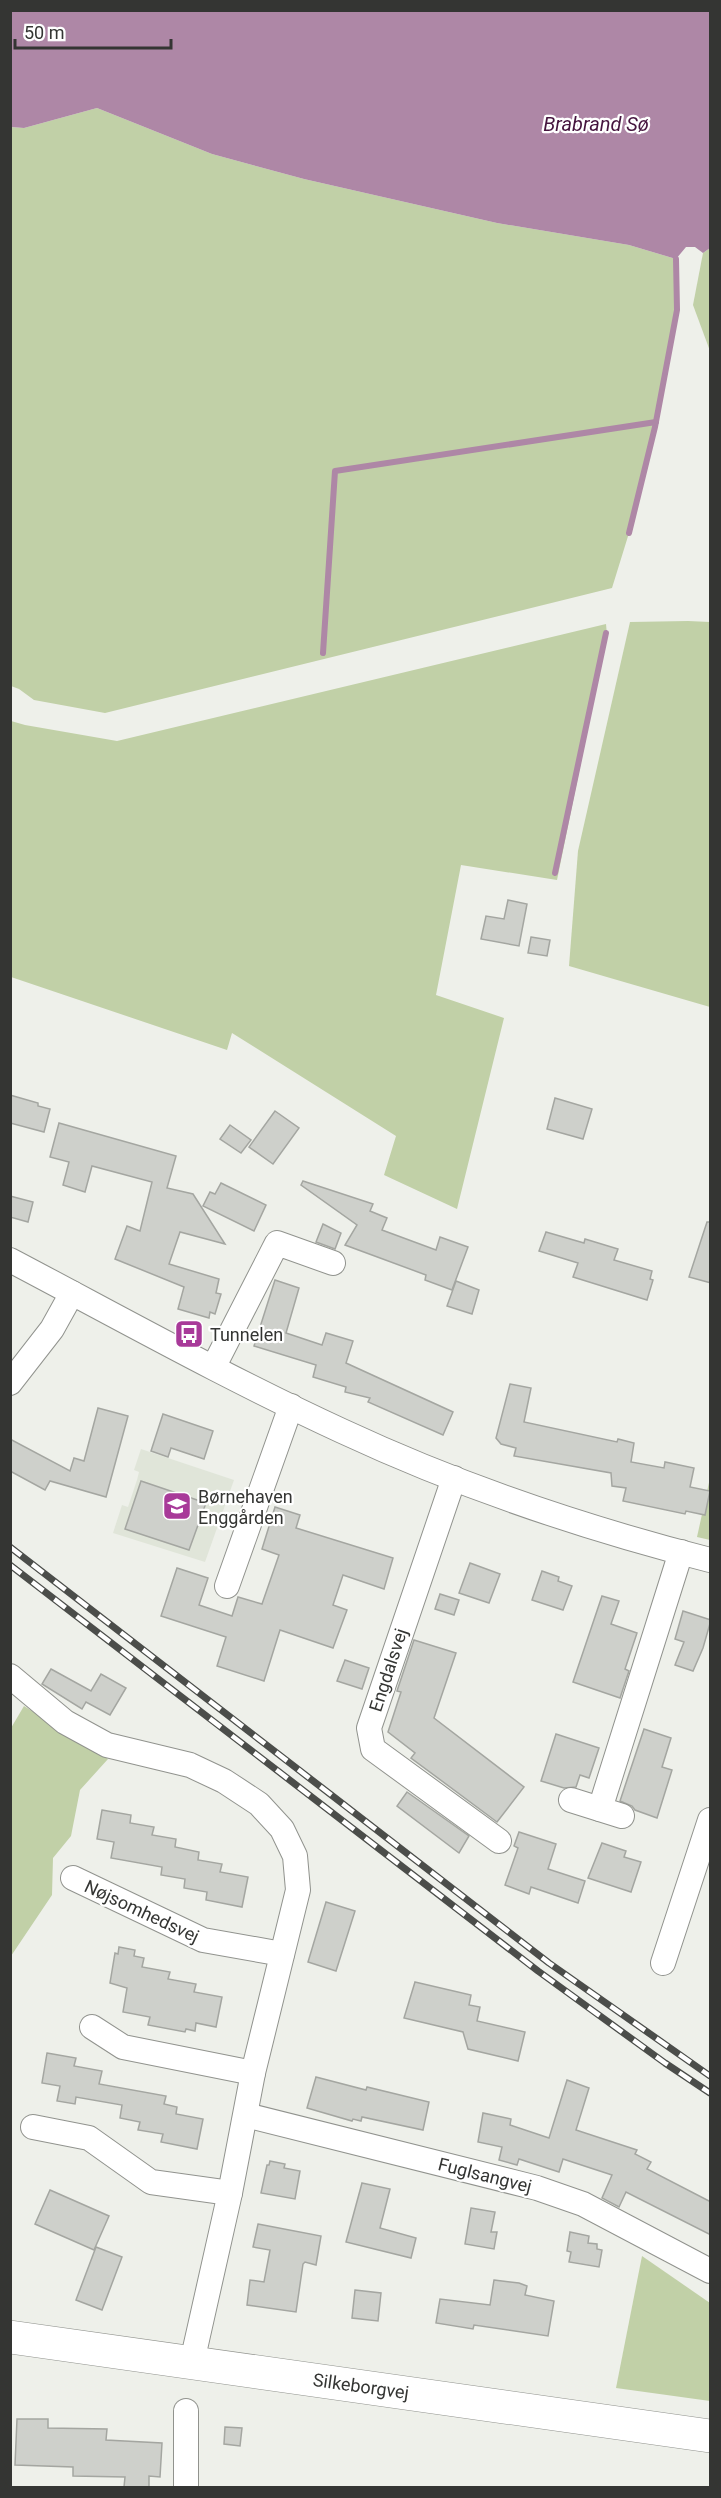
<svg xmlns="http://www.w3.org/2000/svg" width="721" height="2498" viewBox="0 0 721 2498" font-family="Roboto,sans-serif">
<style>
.built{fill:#e0e5d9}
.green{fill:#c1d0a7}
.water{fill:#ae87a6}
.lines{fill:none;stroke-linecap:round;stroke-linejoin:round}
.stream{stroke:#ae87a6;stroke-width:6}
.building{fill:#ced0cb;stroke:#a4a6a1;stroke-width:1.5}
.minor-casing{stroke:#91938e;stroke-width:26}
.secondary-casing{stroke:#91938e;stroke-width:34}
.minor{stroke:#fff;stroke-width:24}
.secondary{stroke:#fff;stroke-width:33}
.rail-casing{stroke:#4b4d4a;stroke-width:7}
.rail{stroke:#fff;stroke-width:4.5;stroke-dasharray:14;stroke-linecap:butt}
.labels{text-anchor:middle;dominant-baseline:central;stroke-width:4.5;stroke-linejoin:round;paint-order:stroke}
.poi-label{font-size:18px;fill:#343533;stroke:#fff;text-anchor:start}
.street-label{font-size:18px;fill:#343533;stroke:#fff}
.water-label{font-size:20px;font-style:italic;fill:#45143e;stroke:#fff}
</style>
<rect width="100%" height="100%" fill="#eef0ea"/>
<polygon class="built" points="141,1449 234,1480 205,1562 113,1533 122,1505 128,1507 137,1480 139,1472 134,1470"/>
<g class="green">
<polygon points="97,108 212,154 304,179 497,223 629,245 676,259 677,310 656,422 629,533 612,588 105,713 34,700 19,689 11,686 10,127 24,128"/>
<polygon points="710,248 710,351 693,305 703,253"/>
<polygon points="688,621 710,622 710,1007 569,966 578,851 630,622"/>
<polygon points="606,624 607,635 557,880 461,865 436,995 504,1018 457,1209 384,1175 396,1136 232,1033 227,1050 11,977 11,721 25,725 117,741"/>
<polygon points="710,1478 710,1540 697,1537"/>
<polygon points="24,1706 108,1759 80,1790 71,1836 53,1858 52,1895 11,1956 11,1728"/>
<polygon points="642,2256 710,2303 710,2401 616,2388"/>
</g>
<polygon class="water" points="10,11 710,11 710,248 703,253 695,247 686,247 676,259 629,245 497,223 304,179 212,154 97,108 24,128 11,127"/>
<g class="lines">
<g class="stream">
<polyline points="629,533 655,427 677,310 676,259"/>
<polyline points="323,653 335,471 656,422"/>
<polyline points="555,873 606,633"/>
</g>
</g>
<g class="building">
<polygon points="508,900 527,904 519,946 481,939 486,916 504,919"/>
<polygon points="531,937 550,940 547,956 528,953"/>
<polygon points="10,1095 38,1103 38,1106 50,1109 44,1132 10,1123"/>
<polygon points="555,1098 592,1109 583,1139 547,1129"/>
<polygon points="275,1111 299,1128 273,1164 249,1147"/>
<polygon points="59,1123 176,1156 167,1188 193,1194 225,1244 180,1232 169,1264 219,1279 216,1293 221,1294 215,1314 210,1312 209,1318 178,1309 184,1287 115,1259 127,1226 140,1231 152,1182 92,1166 85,1192 63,1185 69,1162 50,1157"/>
<polygon points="230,1125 251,1140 241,1153 220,1139"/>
<polygon points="303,1181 373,1204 370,1211 387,1218 382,1230 436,1250 440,1237 468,1247 452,1290 425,1280 426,1275 345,1245 357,1225 301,1185"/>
<polygon points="221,1183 266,1205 254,1231 203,1206 210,1192 215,1194"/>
<polygon points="10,1196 33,1202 28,1222 10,1217"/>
<polygon points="707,1222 711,1222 711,1283 689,1277"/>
<polygon points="323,1224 341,1233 335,1249 316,1242"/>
<polygon points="546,1232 584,1243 585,1239 618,1249 614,1260 652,1271 650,1279 653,1280 647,1300 573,1277 578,1263 539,1251"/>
<polygon points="275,1280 299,1288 286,1333 322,1345 326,1333 353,1341 346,1363 453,1412 443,1435 368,1402 370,1398 345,1392 346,1387 313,1377 316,1365 254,1346"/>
<polygon points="456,1281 479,1290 472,1314 447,1306"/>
<polygon points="510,1384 531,1388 524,1422 617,1442 618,1439 634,1443 631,1462 664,1468 665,1462 694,1468 690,1487 710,1491 705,1515 686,1511 685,1514 623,1501 626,1488 612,1486 611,1473 514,1456 516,1448 501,1444 496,1438"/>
<polygon points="98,1408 128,1416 106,1497 50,1481 45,1490 10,1471 10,1439 70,1471 74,1458 84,1461"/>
<polygon points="163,1414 213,1431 204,1459 171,1448 168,1457 151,1451"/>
<polygon points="141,1481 206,1503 189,1550 125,1529"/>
<polygon points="275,1507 300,1515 296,1528 393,1558 384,1589 343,1575 333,1605 347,1610 333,1648 280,1630 264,1681 217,1666 226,1637 161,1616 177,1568 208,1578 199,1605 232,1616 238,1597 262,1604 279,1555 262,1549"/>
<polygon points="470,1563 500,1574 489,1603 459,1593"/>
<polygon points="542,1571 559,1577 558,1581 572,1586 563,1610 532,1600"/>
<polygon points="440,1594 459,1600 454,1615 435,1609"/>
<polygon points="602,1596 619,1601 611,1624 637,1633 625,1669 629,1671 620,1698 573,1682"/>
<polygon points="683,1611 711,1620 703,1648 693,1671 675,1665 684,1642 675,1639"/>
<polygon points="414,1640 456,1653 434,1718 524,1787 497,1822 411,1758 415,1753 388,1732 401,1692 397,1691"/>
<polygon points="345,1660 369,1668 362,1689 337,1681"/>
<polygon points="51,1669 91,1691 101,1674 126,1688 110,1715 86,1702 82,1709 42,1684"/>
<polygon points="644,1729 671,1738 662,1767 672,1770 657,1818 635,1810 632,1806 620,1801"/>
<polygon points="556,1734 599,1748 589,1778 580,1775 576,1787 564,1788 541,1781"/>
<polygon points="407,1792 469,1836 459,1853 397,1806"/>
<polygon points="102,1810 131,1815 130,1823 154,1827 152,1835 176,1839 175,1847 199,1852 198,1860 222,1864 220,1872 248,1877 242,1907 206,1900 207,1892 184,1888 185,1879 161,1875 162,1867 111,1858 114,1842 97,1839"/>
<polygon points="519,1832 556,1844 548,1869 585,1881 578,1903 531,1887 529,1894 505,1885 518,1848 514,1846"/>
<polygon points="602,1843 626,1851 624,1857 641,1862 631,1892 588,1878"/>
<polygon points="326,1902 355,1911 336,1971 308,1962"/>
<polygon points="119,1947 135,1950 134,1956 144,1958 142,1967 170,1972 168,1979 196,1984 194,1992 222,1997 216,2027 196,2023 195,2031 186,2029 185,2032 148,2025 150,2017 123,2012 127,1988 110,1983 115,1953 118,1954"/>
<polygon points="415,1982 471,1995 469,2005 480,2007 477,2021 525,2032 518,2061 468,2049 463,2032 404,2018"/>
<polygon points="47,2053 76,2058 74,2066 102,2071 99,2084 166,2096 164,2104 177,2107 176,2114 203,2119 197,2149 161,2142 163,2134 138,2130 140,2122 120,2118 122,2105 76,2097 75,2104 57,2101 60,2086 42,2083"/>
<polygon points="316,2077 366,2090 367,2087 429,2102 423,2130 362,2117 361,2121 353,2119 352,2121 307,2108"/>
<polygon points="567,2080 589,2088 576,2130 637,2150 635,2154 651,2162 647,2169 711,2202 711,2235 626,2192 619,2207 602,2198 612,2175 563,2159 559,2172 519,2159 517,2165 499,2160 502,2147 478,2142 483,2113 511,2119 510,2125 549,2138"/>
<polygon points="270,2161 285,2164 284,2168 300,2171 295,2199 261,2193 267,2165 269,2165"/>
<polygon points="362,2183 390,2189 380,2228 416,2238 411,2258 346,2242"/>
<polygon points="50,2190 109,2216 94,2250 35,2224"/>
<polygon points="471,2208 495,2212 491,2232 497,2232 494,2249 465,2244"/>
<polygon points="258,2224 321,2236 316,2265 305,2262 303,2264 296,2312 247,2305 250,2280 264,2282 270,2250 253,2247"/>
<polygon points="570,2232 589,2236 588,2243 597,2244 597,2249 602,2250 599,2267 569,2262 571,2252 567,2251"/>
<polygon points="96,2247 122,2257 102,2310 76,2300"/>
<polygon points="494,2280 519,2283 527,2286 525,2295 554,2301 548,2336 474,2325 473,2329 436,2323 440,2299 490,2305"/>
<polygon points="355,2290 381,2293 378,2321 352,2318"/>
<polygon points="17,2419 48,2419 48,2428 107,2429 106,2440 162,2443 160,2477 149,2476 149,2487 124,2487 125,2477 73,2476 73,2467 15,2465"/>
<polygon points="225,2427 242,2428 240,2446 224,2444"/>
</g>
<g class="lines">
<g class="minor-casing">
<g id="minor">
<path d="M10 1260C120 1318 229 1379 342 1431 460 1486 584 1528 710 1560"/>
<polyline points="214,1366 277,1243 333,1263"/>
<polyline points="10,1383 52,1329 72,1293"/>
<polyline points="454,1478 369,1728 373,1749 499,1841"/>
<polyline points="227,1586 291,1406"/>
<polyline points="10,1676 65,1722 107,1745 190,1765 224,1781 259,1804 282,1829 295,1856 298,1890 253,2073 230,2193 192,2362"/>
<polyline points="571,1800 622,1816"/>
<polyline points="600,1809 681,1552"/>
<polyline points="73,1878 203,1940 282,1954"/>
<polyline points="663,1963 710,1820"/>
<polyline points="92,2027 123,2047 253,2073"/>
<polyline points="246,2115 537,2188 583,2204 710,2271"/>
<polyline points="33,2127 89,2138 151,2182 230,2193"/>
<polyline points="186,2488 186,2411"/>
</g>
</g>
<g class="secondary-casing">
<polyline id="secondary" points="10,2337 710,2436"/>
</g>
<use href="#minor" class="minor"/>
<use href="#secondary" class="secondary"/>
<g class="rail-casing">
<g id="rail">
<polyline points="10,1547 549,1963 710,2076"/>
<polyline points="10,1565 538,1971 665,2063 710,2093"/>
</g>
</g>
<use href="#rail" class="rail"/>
</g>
<defs>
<g id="bus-square" transform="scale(1.5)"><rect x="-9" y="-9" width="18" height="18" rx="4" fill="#a83a99" stroke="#fff"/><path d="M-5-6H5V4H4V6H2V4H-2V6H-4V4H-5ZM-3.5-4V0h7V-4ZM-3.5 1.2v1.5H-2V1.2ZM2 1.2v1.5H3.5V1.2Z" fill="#fff"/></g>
<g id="school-square" transform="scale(1.5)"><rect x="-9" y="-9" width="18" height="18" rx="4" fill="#a83a99" stroke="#fff"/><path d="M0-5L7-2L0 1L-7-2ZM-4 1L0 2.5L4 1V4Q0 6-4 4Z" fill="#fff"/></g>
</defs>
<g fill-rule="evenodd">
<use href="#bus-square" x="189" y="1334"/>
<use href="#school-square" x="177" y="1506"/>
</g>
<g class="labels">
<g class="poi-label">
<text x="210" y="1334">Tunnelen</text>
<text x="198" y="1496">Børnehaven<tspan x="198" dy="21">Enggården</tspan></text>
</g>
<g class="street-label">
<text transform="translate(388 1670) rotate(-72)">Engdalsvej</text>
<text transform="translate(142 1911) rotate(25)">Nøjsomhedsvej</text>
<text transform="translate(485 2175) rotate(14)">Fuglsangvej</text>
<text transform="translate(361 2386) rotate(8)">Silkeborgvej</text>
</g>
<g class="water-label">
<text x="596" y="124">Brabrand Sø</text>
</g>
</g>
<rect width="721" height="2498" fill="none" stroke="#343533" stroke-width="24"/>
<path d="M15 39v9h156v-9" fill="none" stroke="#343533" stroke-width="3"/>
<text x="24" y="39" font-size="18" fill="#343533" stroke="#ffffff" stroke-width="4.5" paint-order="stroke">50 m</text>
</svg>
